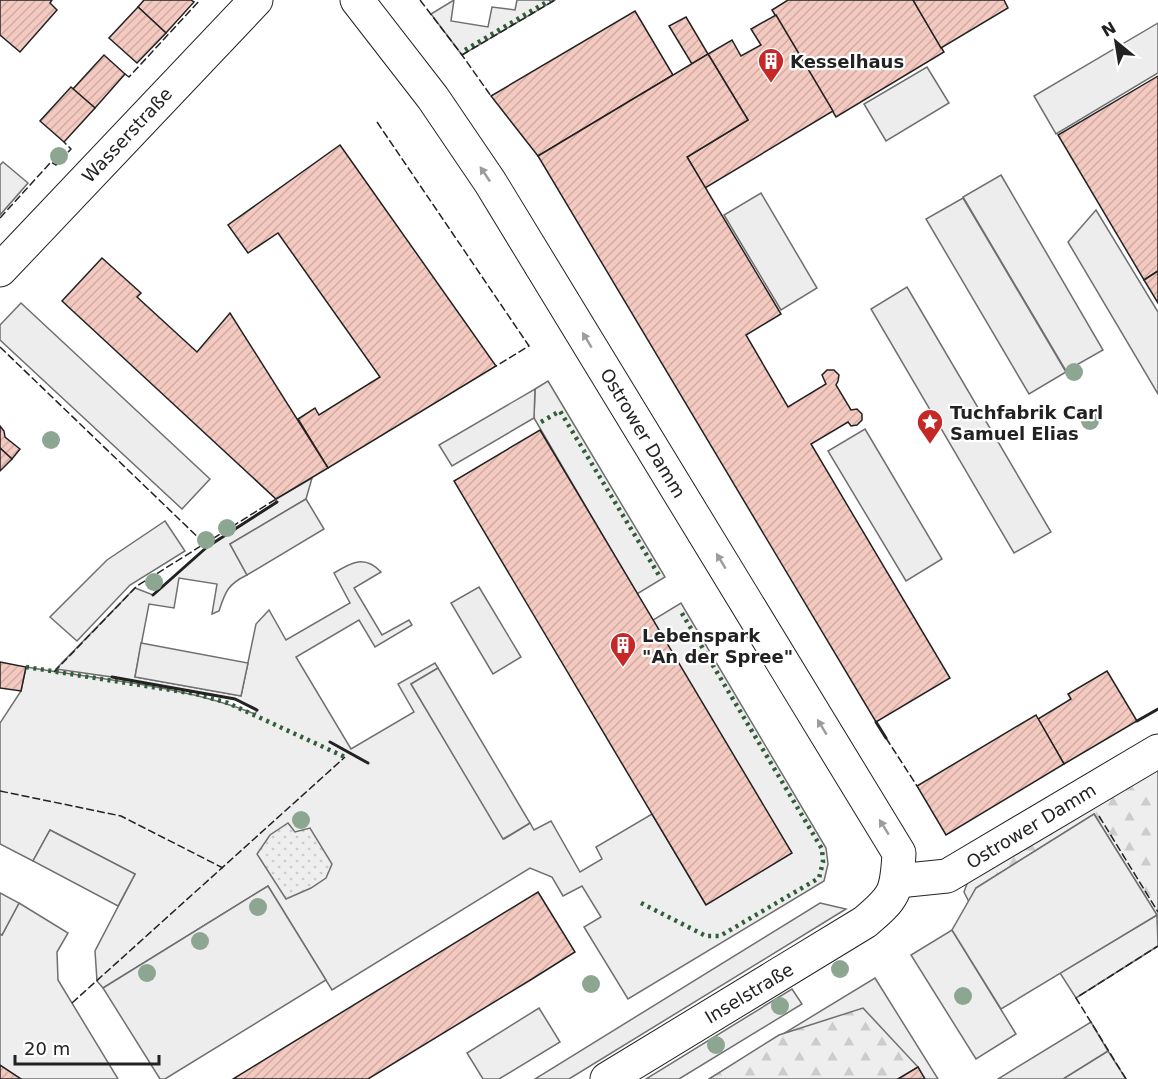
<svg xmlns="http://www.w3.org/2000/svg" width="1158" height="1079" viewBox="0 0 1158 1079" font-family="'DejaVu Sans',sans-serif">
<style>
.green{fill:#eee;stroke:#6f6f6f;stroke-width:1.5}
.forest{fill:url(#forest-firs);stroke:#6f6f6f;stroke-width:1.5}
.park{fill:url(#park-dots);stroke:#6f6f6f;stroke-width:1.5}
.parking{fill:#ededed;stroke:#6f6f6f;stroke-width:1.5}
.building{fill:url(#building-hatch);stroke:#222;stroke-width:1.5}
.lines{fill:none;stroke-linecap:round;stroke-linejoin:round}
.minor-casing{stroke:#222;stroke-width:35}
.minor{stroke:#fff;stroke-width:33}
.hedge{stroke:#2f5e38;stroke-width:4.5;stroke-dasharray:3 4.5;stroke-linecap:butt}
.fence{stroke:#222;stroke-width:1.5;stroke-dasharray:8 3;stroke-linecap:butt}
.wall{stroke:#222;stroke-width:3}
.tree{fill:#8da692}
.oneway{fill:#9c9c9c}
.labels{text-anchor:middle;dominant-baseline:central;stroke-width:4.5;stroke-linejoin:round;paint-order:stroke}
.poi-label{font-size:18px;font-weight:bold;fill:#222;stroke:#fff;text-anchor:start}
.street-label{font-size:18px;fill:#222;stroke:#fff}
</style>
<defs>
<pattern id="forest-firs" width="22" height="20" patternUnits="userSpaceOnUse" patternTransform="scale(1.5)"><rect width="22" height="20" fill="#eee"/><path d="M5 1l3.5 6h-7zM16 11l3.5 6h-7z" fill="#ccc"/></pattern>
<pattern id="park-dots" width="8" height="8" patternUnits="userSpaceOnUse" patternTransform="scale(1.5)"><rect width="8" height="8" fill="#eee"/><path d="M2 2h.1M6 6h.1" fill="none" stroke="#ccc" stroke-width="1.8" stroke-linecap="round"/></pattern>
<pattern id="building-hatch" width="6" height="6" patternUnits="userSpaceOnUse" patternTransform="scale(1.5)"><rect width="6" height="6" fill="#f3c9c0"/><path d="M-1 1l2-2M0 6l6-6M5 7l2-2" fill="none" stroke="#d0aca5"/></pattern>
</defs>
<rect width="100%" height="100%" fill="#fff"/>
<g class="green">
<polygon points="454,0 451,21 488,27 492,7 515,10 517,0 555,0 462,55 431,14"/>
<polygon points="548,381 665,577 637,594 534,418 535,389"/>
<path d="M312 478 306 499 230 544 247 575C228 584 225 592 219 611L212 614 217 584 179 578 174 608 149 604 135 677 241 696 256 624 269 610 286 640 350 603 334 573C352 562 365 555 381 572L354 588 382 635 409 620 412 625 375 647 359 620 296 657 351 749 414 712 398 684 435 663 438 668 411 684 504 839 530 823 534 830 551 821 580 872 602 859 596 847 652 814 706 905 653 620 681 603 826 848 828 864 824 881 628 999 584 927 601 917 582 886 563 896 552 877 530 868 332 990 268 886 103 988 97 981 95 951 135 874 50 830 33 861 0 844V723L21 691 26 667C102 680 183 685 255 714L257 710 235 699 112 677 56 669 135 588 153 595 207 547 276 503V499Z"/>
<polygon points="19,903 68,933 57,952 58,980 118,1079 21,1079 0,1065 0,934 2,935"/>
<polygon points="1157,915 1158,946 1076,998 1060,973"/>
<polygon points="952,930 1016,1034 976,1059 911,955"/>
<polygon points="875,978 938,1079 709,1079"/>
<polygon points="792,989 802,1004 679,1079 646,1079"/>
<polygon points="539,1008 560,1042 499,1079 483,1079 467,1053"/>
<polygon points="1108,1051 1126,1079 1063,1079"/>
</g>
<g class="forest">
<polygon points="1158,770 1158,917 1094,814 976,888 969,902 964,892 968,881"/>
<polygon points="863,1008 918,1067 898,1079 709,1079 779,1035"/>
</g>
<polygon class="park" points="288,823 295,832 310,828 332,864 326,878 311,888 286,899 257,854 270,835"/>
<g class="parking">
<polygon points="1158,23 1158,73 1056,134 1034,96"/>
<polygon points="927,67 949,103 886,141 864,104"/>
<polygon points="3,162 28,183 0,215 0,165"/>
<polygon points="1001,175 1103,350 1066,371 963,197"/>
<polygon points="761,193 817,288 781,310 724,215"/>
<polygon points="963,198 1066,372 1029,394 926,219"/>
<polygon points="1096,210 1158,312 1158,394 1068,242"/>
<polygon points="907,287 1051,532 1014,553 871,309"/>
<polygon points="21,303 210,479 182,509 0,340 0,325"/>
<polygon points="535,389 534,418 452,466 439,445"/>
<polygon points="865,429 942,559 906,581 828,451"/>
<polygon points="306,499 324,529 247,575 230,544"/>
<polygon points="165,521 185,551 130,585 77,641 50,617 107,560"/>
<polygon points="479,587 521,657 493,674 451,603"/>
<polygon points="141,643 248,663 241,696 135,677"/>
<polygon points="438,668 530,823 503,839 411,684"/>
<polygon points="1094,814 1157,915 1001,1009 952,930 976,888"/>
<polygon points="50,830 135,874 118,906 33,861"/>
<polygon points="268,886 326,980 165,1079 160,1079 103,988"/>
<polygon points="0,893 19,903 2,935 0,934"/>
<polygon points="820,903 846,909 569,1079 535,1079"/>
<polygon points="1091,1022 1108,1051 1063,1079 998,1079"/>
</g>
<g class="building">
<polygon points="0,0 52,0 50,3 57,10 20,52 0,35"/>
<polygon points="144,0 191,0 194,2 166,33 138,7"/>
<polygon points="788,0 913,0 944,52 836,117 772,10"/>
<polygon points="913,0 1004,0 1008,8 941,48"/>
<polygon points="138,7 166,33 137,63 109,38"/>
<polygon points="635,11 673,75 538,156 491,96"/>
<polygon points="776,15 833,111 705,188 687,157 748,120 708,54 732,40 741,56 761,45 751,29"/>
<polygon points="686,17 708,54 692,64 669,26"/>
<polygon points="708,54 748,120 687,157 781,314 746,335 788,407 826,384 822,375 827,370 834,370 839,375 838,381 836,385 851,410 857,409 862,414 862,420 857,425 851,426 848,422 811,444 950,678 876,722 538,156"/>
<polygon points="104,55 125,74 95,108 73,89"/>
<polygon points="1158,76 1158,271 1144,280 1058,135"/>
<polygon points="71,87 95,108 64,142 40,121"/>
<polygon points="340,145 496,366 328,468 298,419 315,408 319,415 380,377 278,233 248,253 228,225"/>
<polygon points="102,258 141,293 137,297 197,352 230,313 328,468 276,499 62,301"/>
<polygon points="1158,271 1158,303 1144,280"/>
<polygon points="0,426 4,431 5,437 20,449 12,459 0,448"/>
<polygon points="540,430 792,853 706,905 454,481"/>
<polygon points="0,448 12,459 0,471"/>
<polygon points="0,662 26,667 21,691 0,688"/>
<polygon points="1107,671 1137,721 1064,764 1038,719 1071,699 1068,694"/>
<polygon points="1036,715 1064,764 946,835 917,786"/>
<polygon points="538,892 575,952 532,979 368,1079 233,1079"/>
<polygon points="0,1065 21,1079 0,1079"/>
<polygon points="918,1067 925,1079 898,1079"/>
</g>
<g class="lines">
<g class="minor-casing">
<g id="minor">
<path d="M357 0 433 98 490 182 899 853C897 892 895 897 865 922L607 1079"/>
<polyline points="0,270 256,0"/>
<polyline points="898,881 947,876 1158,751"/>
</g>
</g>
<use href="#minor" class="minor"/>
<g class="hedge">
<polyline points="465,50 550,0"/>
<polyline points="541,422 560,411 660,577"/>
<polyline points="26,667 196,694 228,703 345,757"/>
<polyline points="641,903 706,936 720,936 819,878 823,862 822,849 680,610"/>
</g>
<g class="fence">
<polyline points="420,0 462,55 491,96"/>
<polyline points="462,55 555,0"/>
<polyline points="125,74 129,77 200,0"/>
<polyline points="377,122 529,346 496,366"/>
<polyline points="0,218 51,162 56,165 71,149 64,142"/>
<polyline points="0,347 205,544"/>
<polyline points="54,672 137,586 276,499"/>
<polyline points="886,738 917,786"/>
<polyline points="0,791 121,816 223,868"/>
<polyline points="1099,816 1158,912"/>
<polyline points="72,1003 345,757"/>
<polyline points="1126,1079 1076,998 1158,946"/>
</g>
<g class="wall">
<polyline points="153,595 207,547 277,502"/>
<polyline points="112,677 235,699 257,710"/>
<polyline points="1137,721 1158,709"/>
<polyline points="876,722 886,738"/>
<polyline points="330,742 368,763"/>
</g>
</g>
<g class="tree">
<circle cx="59" cy="156" r="9"/>
<circle cx="1074" cy="372" r="9"/>
<circle cx="1090" cy="421" r="9"/>
<circle cx="51" cy="440" r="9"/>
<circle cx="227" cy="528" r="9"/>
<circle cx="206" cy="540" r="9"/>
<circle cx="154" cy="582" r="9"/>
<circle cx="301" cy="820" r="9"/>
<circle cx="258" cy="907" r="9"/>
<circle cx="200" cy="941" r="9"/>
<circle cx="840" cy="969" r="9"/>
<circle cx="147" cy="973" r="9"/>
<circle cx="591" cy="984" r="9"/>
<circle cx="963" cy="996" r="9"/>
<circle cx="780" cy="1006" r="9"/>
<circle cx="716" cy="1045" r="9"/>
</g>
<defs><path id="oneway-solid" d="M-6-.8H1V-3.2L6.5 0L1 3.2V.8H-6Z" transform="scale(1.5)"/></defs>
<g class="oneway">
<use href="#oneway-solid" transform="translate(485 174) rotate(-124)"/>
<use href="#oneway-solid" transform="translate(587 340) rotate(-121)"/>
<use href="#oneway-solid" transform="translate(721 561) rotate(-121)"/>
<use href="#oneway-solid" transform="translate(822 727) rotate(-121)"/>
<use href="#oneway-solid" transform="translate(884 827) rotate(-122)"/>
</g>
<defs>
<g id="building-pin" transform="scale(1.35)"><path d="M0 17L-7.5 6A9.5 9.5 0 1 1 7.5 6Z" fill="#c62828" stroke="#fff"/><path d="M-4-6H4V6H1V3H-1V6H-4ZM-2.5-4.3h1.7v1.8h-1.7ZM.8-4.3h1.7v1.8H.8ZM-2.5-1h1.7V.8h-1.7ZM.8-1h1.7V.8H.8Z" fill="#fff"/></g>
<g id="sight-pin" transform="scale(1.35)"><path d="M0 17L-7.5 6A9.5 9.5 0 1 1 7.5 6Z" fill="#c62828" stroke="#fff"/><path d="M0-6L1.8-2.2L6-1.7L2.9 1.2L3.7 5.4L0 3.3L-3.7 5.4L-2.9 1.2L-6-1.7L-1.8-2.2Z" fill="#fff"/></g>
</defs>
<g fill-rule="evenodd">
<use href="#building-pin" x="771" y="61"/>
<use href="#sight-pin" x="930" y="422"/>
<use href="#building-pin" x="623" y="645"/>
</g>
<g class="labels">
<g class="poi-label">
<text x="790" y="61">Kesselhaus</text>
<text x="950" y="412">Tuchfabrik Carl<tspan x="950" dy="21">Samuel Elias</tspan></text>
<text x="642" y="635">Lebenspark<tspan x="642" dy="21">"An der Spree"</tspan></text>
</g>
<g class="street-label">
<text transform="translate(127 135) rotate(-47)">Wasserstraße</text>
<text transform="translate(643 433) rotate(59)">Ostrower Damm</text>
<text transform="translate(1031 826) rotate(-31)">Ostrower Damm</text>
<text transform="translate(749 993) rotate(-31)">Inselstraße</text>
</g>
</g>
<g transform="translate(1116 42) rotate(330)" stroke="#ffffff" stroke-width="4.5" paint-order="stroke">
<path d="M0-4.5L10 22L0 15L-10 22Z" fill="#222222"/>
<text y="-9" font-size="16" font-weight="bold" text-anchor="middle" fill="#222222">N</text>
</g>
<path d="M15 1055v9h144v-9" fill="none" stroke="#222222" stroke-width="3"/>
<text x="24" y="1055" font-size="18" fill="#222222" stroke="#ffffff" stroke-width="4.5" paint-order="stroke">20 m</text>
</svg>
